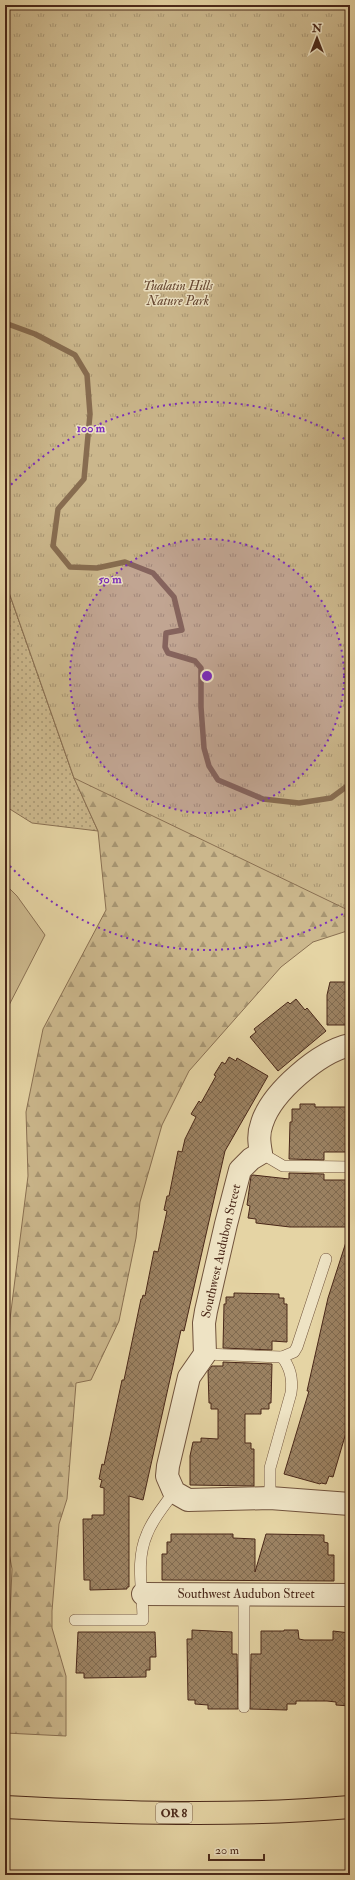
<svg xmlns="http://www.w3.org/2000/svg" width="355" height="1880" viewBox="0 0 355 1880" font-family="'IM FELL Double Pica',serif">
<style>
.grass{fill:url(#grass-dots);stroke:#8a7052}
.forest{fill:url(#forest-firs);stroke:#8a7052}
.park{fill:url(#park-tufts);stroke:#8a7052}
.pitch{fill:#cbb78c;stroke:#8a7052}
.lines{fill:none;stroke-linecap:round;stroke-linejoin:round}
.stream{stroke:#876c50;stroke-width:5.5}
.building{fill:url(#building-cross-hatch);stroke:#4a2819}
.lane-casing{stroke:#71533c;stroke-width:12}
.street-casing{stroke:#71533c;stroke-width:24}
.primary-casing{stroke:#4a2819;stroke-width:24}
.lane{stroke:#eee3c4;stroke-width:11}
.street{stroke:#eee3c4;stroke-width:22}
.primary{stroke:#e5d4a4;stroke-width:22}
.ring{fill:none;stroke:#7b2cbf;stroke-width:2;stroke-dasharray:2 4}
.labels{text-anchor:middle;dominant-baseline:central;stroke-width:3;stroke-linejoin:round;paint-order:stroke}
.shield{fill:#eee3c4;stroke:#7b604c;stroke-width:1}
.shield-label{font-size:12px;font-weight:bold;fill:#4a2819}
.park-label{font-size:13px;font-style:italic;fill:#644530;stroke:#eee3c4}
.street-label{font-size:13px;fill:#4a2819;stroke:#eee3c4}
.centre{fill:#7b2cbf;stroke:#eee3c4;stroke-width:2}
.ring-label{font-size:12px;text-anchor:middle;font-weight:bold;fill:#7b2cbf;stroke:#eee3c4;stroke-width:3;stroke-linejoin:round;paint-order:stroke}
</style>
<defs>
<pattern id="grass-dots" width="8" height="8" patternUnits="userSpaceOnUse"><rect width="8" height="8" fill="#cbb78c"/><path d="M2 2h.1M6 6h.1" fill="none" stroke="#a79572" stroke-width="1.8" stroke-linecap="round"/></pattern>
<pattern id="forest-firs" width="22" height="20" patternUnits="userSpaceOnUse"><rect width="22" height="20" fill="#cbb78c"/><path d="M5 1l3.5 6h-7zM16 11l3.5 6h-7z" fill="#a79572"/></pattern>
<pattern id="park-tufts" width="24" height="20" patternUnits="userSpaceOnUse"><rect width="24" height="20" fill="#cbb78c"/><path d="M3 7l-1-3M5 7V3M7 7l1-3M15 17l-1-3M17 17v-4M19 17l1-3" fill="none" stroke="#a79572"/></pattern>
<pattern id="building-cross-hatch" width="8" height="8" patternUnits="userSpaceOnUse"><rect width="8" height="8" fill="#9b8161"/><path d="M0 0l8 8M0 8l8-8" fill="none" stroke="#806a4f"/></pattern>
</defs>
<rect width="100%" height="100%" fill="#e5d4a4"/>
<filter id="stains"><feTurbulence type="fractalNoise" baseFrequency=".005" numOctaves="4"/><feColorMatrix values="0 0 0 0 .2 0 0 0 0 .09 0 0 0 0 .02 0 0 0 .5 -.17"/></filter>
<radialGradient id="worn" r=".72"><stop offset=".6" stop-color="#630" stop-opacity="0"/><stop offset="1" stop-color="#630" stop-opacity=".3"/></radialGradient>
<polygon class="grass" points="5,581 74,778 98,831 32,823 5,806"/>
<polygon class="forest" points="5,399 350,901 350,930 313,942 281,967 189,1071 162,1125 140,1202 136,1238 119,1321 91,1380 76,1383 67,1499 59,1524 52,1611 52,1628 66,1676 66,1736 5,1733 12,1569 5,1531 5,1441 10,1319 28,1176 26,1112 43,1029 106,910 98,831 74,778 5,581"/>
<polygon class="park" points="5,5 350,5 350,911 74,778 5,581"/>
<polygon class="pitch" points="5,884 17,896 45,935 5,1013"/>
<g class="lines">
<polyline class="stream" points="5,323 35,334 75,355 87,375 90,414 84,479 58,509 53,546 70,567 97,568 125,562 153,573 174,597 182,630 166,633 165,647 168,653 195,661 201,668 201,707 204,748 209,766 218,780 263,799 299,803 331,798 350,784"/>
</g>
<g class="building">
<polygon points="330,982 350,982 350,1025 327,1025 327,995"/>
<polygon points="296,999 305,1010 307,1008 326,1031 278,1071 250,1037 256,1032 254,1029 288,1002 290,1004"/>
<polygon points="229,1057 236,1061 237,1058 268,1076 225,1151 184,1331 181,1330 143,1500 129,1496 129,1587 127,1587 127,1589 90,1590 90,1580 84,1580 83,1519 92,1519 92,1515 104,1515 104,1488 100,1487 102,1480 99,1479 102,1464 104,1465 122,1380 124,1380 141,1299 142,1299 143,1295 145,1296 154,1251 158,1252 167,1211 164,1210 167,1196 169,1196 178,1151 182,1152 185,1139 196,1117 191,1114 199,1101 201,1103 216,1076 214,1075 222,1062 225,1064"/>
<polygon points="300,1104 315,1104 315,1107 350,1107 350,1152 324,1152 324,1160 289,1159 290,1122 292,1122 292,1109 300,1109"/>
<polygon points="289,1173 324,1174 324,1180 350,1180 350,1227 290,1227 256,1223 256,1219 248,1218 250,1206 247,1205 251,1176 253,1175 289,1179"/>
<polygon points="347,1239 350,1239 350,1395 346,1418 350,1419 333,1477 329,1476 326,1484 321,1483 320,1484 284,1474 309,1391 307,1391 328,1298"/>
<polygon points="234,1293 279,1294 279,1298 284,1298 284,1304 287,1304 287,1342 272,1341 272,1350 223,1348 224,1304 226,1304 226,1297 234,1297"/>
<polygon points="223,1362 272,1364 271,1403 269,1403 269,1409 261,1409 261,1414 245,1414 245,1443 251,1443 251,1449 254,1449 254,1486 190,1485 190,1456 193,1442 201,1442 201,1438 218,1439 218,1409 211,1409 211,1403 209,1403 208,1371 212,1366 223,1366"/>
<polygon points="171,1534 233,1534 233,1538 255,1539 255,1572 266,1534 324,1535 324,1542 328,1543 328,1555 334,1555 334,1581 162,1580 162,1554 167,1554 167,1542 171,1542"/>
<polygon points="192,1630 232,1632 232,1654 237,1654 238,1709 208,1709 208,1705 195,1704 195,1700 188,1700 187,1639 192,1639"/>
<polygon points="284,1630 298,1630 299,1639 304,1640 333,1640 333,1631 350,1633 350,1706 336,1705 336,1702 327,1701 296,1701 296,1704 287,1704 287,1710 250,1709 251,1654 261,1654 261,1631 284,1631"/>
<polygon points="78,1632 155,1632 156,1657 150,1657 150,1670 146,1670 146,1677 84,1678 84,1673 76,1673"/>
</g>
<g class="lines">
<g class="lane-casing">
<g id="lane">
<polyline points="261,1153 283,1166 350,1167"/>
<polyline points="205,1354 282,1357 294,1352 297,1347 326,1259"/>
<path d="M270 1498V1468L291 1393C293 1379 291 1368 282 1357"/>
<polyline points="244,1594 244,1707"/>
<path d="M75 1620H143C143 1591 135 1561 147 1534 153 1518 165 1505 174 1492"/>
</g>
</g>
<g class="street-casing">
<g id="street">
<path d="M350 1045C319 1052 272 1092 262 1123 258 1134 259 1142 261 1153L251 1159 240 1170 226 1224 206 1311 204 1323 205 1354 189 1377 168 1466 167 1476 174 1492 188 1500 270 1498 350 1504"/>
<polyline points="143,1594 350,1595"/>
</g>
</g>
<g class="primary-casing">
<path id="primary" d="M5 1807C120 1813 235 1817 350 1807"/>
</g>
<use href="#lane" class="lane"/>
<use href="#street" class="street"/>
<use href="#primary" class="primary"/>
</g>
<circle cx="207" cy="676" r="137" fill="#7b2cbf" fill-opacity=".12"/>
<g class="ring">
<circle cx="207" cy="676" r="137"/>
<path d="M348 911A274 274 0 0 1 7 863M7 489A274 274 0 0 1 348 441"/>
</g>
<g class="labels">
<rect class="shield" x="156" y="1803" width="36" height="20" rx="3"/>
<g class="shield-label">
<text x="174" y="1813">OR 8</text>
</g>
<g class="park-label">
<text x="178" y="286">Tualatin Hills<tspan x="178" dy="15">Nature Park</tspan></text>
</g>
<g class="street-label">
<text transform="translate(221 1251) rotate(-77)">Southwest Audubon Street</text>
<text x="246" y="1594">Southwest Audubon Street</text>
</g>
</g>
<circle cx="207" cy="676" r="6" class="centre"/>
<g class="ring-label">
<text x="91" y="432">100 m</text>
<text x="110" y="583">50 m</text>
</g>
<rect width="355" height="1880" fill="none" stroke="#e5d4a4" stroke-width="20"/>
<rect x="6" y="6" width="343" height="1868" fill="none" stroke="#4a2819" stroke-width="2"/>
<rect x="10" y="10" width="335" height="1860" fill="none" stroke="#4a2819"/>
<g transform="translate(317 38)" stroke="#eee3c4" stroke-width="3" paint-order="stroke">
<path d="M0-3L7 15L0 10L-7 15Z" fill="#4a2819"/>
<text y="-6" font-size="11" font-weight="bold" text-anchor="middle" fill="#4a2819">N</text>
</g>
<path d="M209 1854v6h55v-6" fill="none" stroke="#4a2819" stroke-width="2"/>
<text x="215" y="1854" font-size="12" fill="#4a2819" stroke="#eee3c4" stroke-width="3" paint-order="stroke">20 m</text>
<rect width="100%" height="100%" filter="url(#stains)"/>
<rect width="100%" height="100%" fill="url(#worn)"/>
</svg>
